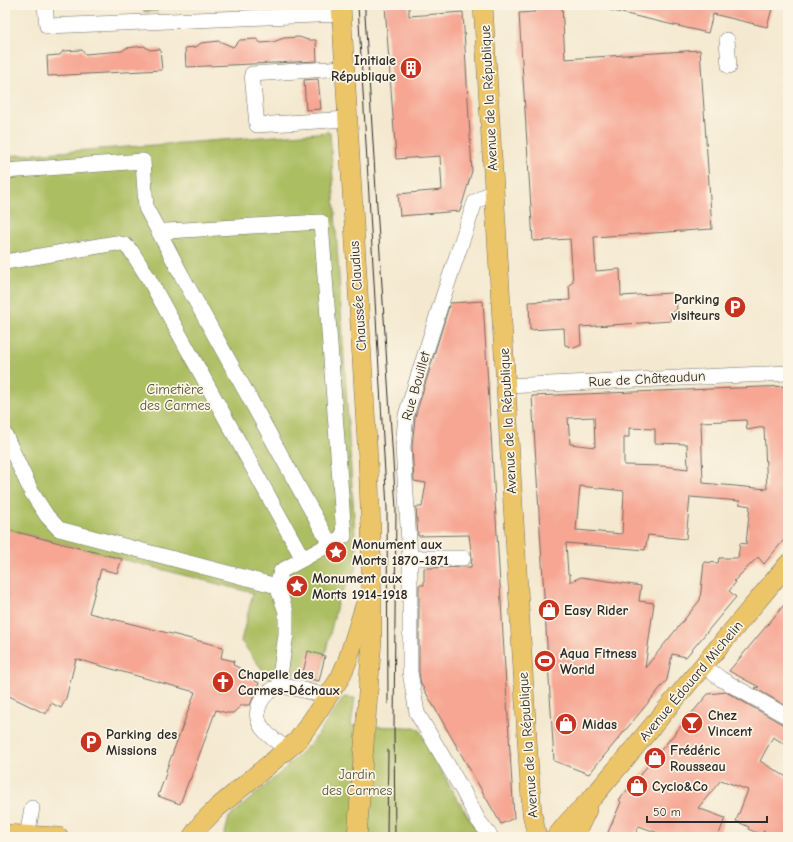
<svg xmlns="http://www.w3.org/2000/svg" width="793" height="842" viewBox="0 0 793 842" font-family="'Comic Neue',sans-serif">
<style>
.green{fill:#acbe62;stroke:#6c7446}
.building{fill:#f6a693;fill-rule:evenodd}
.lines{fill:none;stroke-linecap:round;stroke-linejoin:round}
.minor-casing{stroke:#716e65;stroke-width:16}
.major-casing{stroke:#716e65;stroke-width:20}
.minor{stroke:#fff;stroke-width:15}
.major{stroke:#edc569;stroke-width:19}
.tram{stroke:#2b2b2b;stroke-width:1}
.labels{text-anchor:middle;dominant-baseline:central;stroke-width:3.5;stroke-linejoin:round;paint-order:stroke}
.poi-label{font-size:14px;font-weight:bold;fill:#2b2b2b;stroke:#fcf5e5;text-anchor:start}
.street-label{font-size:14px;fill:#2b2b2b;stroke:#fcf5e5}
.park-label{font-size:14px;fill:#52573c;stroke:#fcf5e5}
</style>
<rect width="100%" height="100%" fill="#fcf5e5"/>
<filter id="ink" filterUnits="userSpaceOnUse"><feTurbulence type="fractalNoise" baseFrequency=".025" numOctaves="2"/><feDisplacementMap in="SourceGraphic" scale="8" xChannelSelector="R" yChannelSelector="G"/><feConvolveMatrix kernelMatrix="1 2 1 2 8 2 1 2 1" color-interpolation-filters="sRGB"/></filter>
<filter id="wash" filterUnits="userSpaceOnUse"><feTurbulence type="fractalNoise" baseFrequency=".012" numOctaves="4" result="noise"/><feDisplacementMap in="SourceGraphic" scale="16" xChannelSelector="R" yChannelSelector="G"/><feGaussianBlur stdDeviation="0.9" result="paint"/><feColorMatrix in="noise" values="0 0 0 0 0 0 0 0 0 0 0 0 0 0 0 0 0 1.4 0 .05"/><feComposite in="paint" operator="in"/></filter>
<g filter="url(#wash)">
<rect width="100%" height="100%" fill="#f4e9d0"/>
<g class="green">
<polygon points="128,5 151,5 158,11 144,12 143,8 138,8"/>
<polygon points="330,132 357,567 338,600 319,681 302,677 303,671 297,670 291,680 281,677 270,680 241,641 253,593 5,529 5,156"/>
<polygon points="344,697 355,698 351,726 407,727 419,729 455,796 481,837 224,837 229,817 279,774 313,741"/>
</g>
<g id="blocks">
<g class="building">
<polygon points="385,5 409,5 409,16 463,12 472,171 460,211 400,216 398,194 442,190 440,156 396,159"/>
<polygon points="536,5 562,5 565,59 700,50 712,229 594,237 596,271 620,269 621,296 671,293 676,297 677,310 670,314 671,321 580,327 581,345 574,348 565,345 564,328 530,330 529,302 570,300 569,285 573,282 570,239 533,241 519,13 535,12"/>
<polygon points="609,5 773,5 767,27 713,14 708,33 609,10"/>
<polygon points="299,37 308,40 316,40 317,61 186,67 185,48 196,47 201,43 219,41 233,47 240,40 256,39 261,43 273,42 284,38"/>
<polygon points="144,46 150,50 160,49 162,70 48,76 47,56 60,55 63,51 82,50 85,54 122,51 126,48"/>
<polygon points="318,79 321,109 306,110 304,80"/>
<polygon points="483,301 514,818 501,824 421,684 419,672 419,585 424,585 424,568 471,567 472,558 469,535 418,536 416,507 422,507 426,483 414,481 412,447 415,417 450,303"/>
<path d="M788 386V535L764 564 758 557 734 581 736 582 729 591 736 597 686 657 672 654 667 680 589 774 554 761 532 396ZM594 417 595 447 570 444 568 418ZM746 420 747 430 764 427 767 489 703 483 701 422ZM629 428 655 429V443L687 444 688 469 662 466 624 465V437H629ZM580 486 624 491 622 534 576 530ZM690 497 740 501 739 504 750 506 746 544 740 543 738 558H719L718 563 704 562 700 600 645 668 654 603 639 601 641 586 581 577 570 582V574H568L566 543 645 550 648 535 686 539Z"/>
<polygon points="5,529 122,559 117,573 101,569 89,613 223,647 221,658 234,661 233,665 244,670 250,678 259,683 250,705 242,705 233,713 227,713 216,710 190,780 189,780 180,804 158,796 167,771 166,771 195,692 76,659 66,698 61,708 51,703 46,714 5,694"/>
<polygon points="788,600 788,707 755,688 759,687 729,671"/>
<polygon points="308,651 325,656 319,681 302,677"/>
<polygon points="726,692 784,725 788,726 788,746 773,737 760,761 788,778 788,832 786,837 777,837 763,831 762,835 748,829 749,827 736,821 748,790 721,780 698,808 725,818 718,837 669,837 639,826 634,837 606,837 621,802 619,800 708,694"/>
</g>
</g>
</g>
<g filter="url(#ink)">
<use href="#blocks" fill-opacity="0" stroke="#716e65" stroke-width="1"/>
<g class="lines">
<g class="minor-casing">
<g id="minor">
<polyline points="45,5 47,26 341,14"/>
<polyline points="727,40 729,66"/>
<polyline points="344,68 252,74 257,125 347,119"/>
<polyline points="5,171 143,161 146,208 159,232 167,231 321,222 344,536 330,544"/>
<polyline points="5,262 116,243 125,245 132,252 149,279 303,559 330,544 182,276 159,232"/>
<polyline points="506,386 788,373"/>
<polyline points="5,435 32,493 47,516 59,529 277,586 281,571 303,559"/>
<polyline points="410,558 463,558"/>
<path d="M277 586 286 612V634L281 669 280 686C297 688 312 691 328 698"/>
<polyline points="704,666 721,679 788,717"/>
<path d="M280 686C262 692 249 713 264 730 270 738 280 744 288 749"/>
<polyline points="27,836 32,808"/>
<polyline points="491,837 478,820 463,791 417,713 410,672 410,558 403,447 406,415 443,297 475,202 495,190"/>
</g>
</g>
<g class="major-casing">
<g id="major">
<polyline points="341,5 368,460 371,529 372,640 357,837"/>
<polyline points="483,5 529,771 532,813 537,837"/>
<polyline points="5,834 59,837"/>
<polyline points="192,837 202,823 217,808 297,741 312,720 340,678 347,662 366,602"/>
<polyline points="556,837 569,821 594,796 788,564"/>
<polyline points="574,837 587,810"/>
</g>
</g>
<use href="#minor" class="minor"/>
<use href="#major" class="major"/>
<g class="tram">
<polyline points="358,5 387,508 388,704"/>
<polyline points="365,5 365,15 396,509 394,727 395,837"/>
<polyline points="387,837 388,750"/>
</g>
</g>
</g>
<defs>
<g id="building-disc" transform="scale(1.15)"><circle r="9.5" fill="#c8321e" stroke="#fcf5e5"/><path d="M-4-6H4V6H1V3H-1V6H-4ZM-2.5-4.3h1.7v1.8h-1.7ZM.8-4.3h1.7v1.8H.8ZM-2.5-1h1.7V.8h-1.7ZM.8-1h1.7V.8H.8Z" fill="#fff"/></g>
<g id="parking-disc" transform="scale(1.15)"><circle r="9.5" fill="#c8321e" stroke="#fcf5e5"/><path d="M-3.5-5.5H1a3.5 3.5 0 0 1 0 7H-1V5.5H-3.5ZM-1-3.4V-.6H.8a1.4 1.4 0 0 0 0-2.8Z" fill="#fff"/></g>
<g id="sight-disc" transform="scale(1.15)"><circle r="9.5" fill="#c8321e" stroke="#fcf5e5"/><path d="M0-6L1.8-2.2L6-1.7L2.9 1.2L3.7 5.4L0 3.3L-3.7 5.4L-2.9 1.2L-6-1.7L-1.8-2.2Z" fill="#fff"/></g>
<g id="shop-disc" transform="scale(1.15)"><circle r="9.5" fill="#c8321e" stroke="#fcf5e5"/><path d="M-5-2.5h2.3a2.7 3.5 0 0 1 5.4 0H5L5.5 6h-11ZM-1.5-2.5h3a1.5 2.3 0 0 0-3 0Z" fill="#fff"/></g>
<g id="stadium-disc" transform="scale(1.15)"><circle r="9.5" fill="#c8321e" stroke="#fcf5e5"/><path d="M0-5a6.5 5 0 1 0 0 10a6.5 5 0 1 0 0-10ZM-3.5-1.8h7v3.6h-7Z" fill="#fff"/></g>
<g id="church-disc" transform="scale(1.15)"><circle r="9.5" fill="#c8321e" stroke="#fcf5e5"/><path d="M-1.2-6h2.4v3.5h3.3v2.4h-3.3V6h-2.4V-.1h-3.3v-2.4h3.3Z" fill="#fff"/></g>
<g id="bar-disc" transform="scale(1.15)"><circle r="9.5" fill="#c8321e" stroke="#fcf5e5"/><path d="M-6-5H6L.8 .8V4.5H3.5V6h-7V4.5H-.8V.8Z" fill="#fff"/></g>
</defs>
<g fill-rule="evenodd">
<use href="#building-disc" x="411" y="68"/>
<use href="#parking-disc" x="735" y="307"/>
<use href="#sight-disc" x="336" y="552"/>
<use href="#sight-disc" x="297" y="586"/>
<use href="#shop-disc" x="549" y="610"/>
<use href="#stadium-disc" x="545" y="661"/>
<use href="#church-disc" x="223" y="682"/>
<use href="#bar-disc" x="692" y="723"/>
<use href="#shop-disc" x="566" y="724"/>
<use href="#parking-disc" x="91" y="742"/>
<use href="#shop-disc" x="655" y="758"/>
<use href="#shop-disc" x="637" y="786"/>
</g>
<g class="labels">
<g class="poi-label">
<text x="396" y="60" text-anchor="end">Initiale<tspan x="396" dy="16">République</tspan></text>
<text x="720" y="299" text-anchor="end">Parking<tspan x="720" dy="16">visiteurs</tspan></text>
<text x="352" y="544">Monument aux<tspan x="352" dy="16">Morts 1870-1871</tspan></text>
<text x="312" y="578">Monument aux<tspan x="312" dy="16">Morts 1914-1918</tspan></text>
<text x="564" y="610">Easy Rider</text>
<text x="560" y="653">Aqua Fitness<tspan x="560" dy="16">World</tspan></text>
<text x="238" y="674">Chapelle des<tspan x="238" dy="16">Carmes-Déchaux</tspan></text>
<text x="708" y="715">Chez<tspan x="708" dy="16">Vincent</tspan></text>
<text x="582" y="724">Midas</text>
<text x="106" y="734">Parking des<tspan x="106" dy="16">Missions</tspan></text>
<text x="670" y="750">Frédéric<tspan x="670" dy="16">Rousseau</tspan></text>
<text x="652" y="786">Cyclo&amp;Co</text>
</g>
<g class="street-label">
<text transform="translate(489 98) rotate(-93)">Avenue de la République</text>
<text transform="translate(358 296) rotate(-94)">Chaussée Claudius</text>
<text transform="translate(647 379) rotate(-3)">Rue de Châteaudun</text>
<text transform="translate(416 386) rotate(-74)">Rue Bouillet</text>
<text transform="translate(508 421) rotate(-93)">Avenue de la République</text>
<text transform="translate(691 681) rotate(-50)">Avenue Édouard Michelin</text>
<text transform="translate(528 745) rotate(-94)">Avenue de la République</text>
</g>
<g class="park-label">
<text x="175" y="389">Cimetière<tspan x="175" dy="16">des Carmes</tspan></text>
<text x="357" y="774">Jardin<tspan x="357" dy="16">des Carmes</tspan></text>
</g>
</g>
<rect width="793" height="842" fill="none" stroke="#fcf5e5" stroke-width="20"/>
<path d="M647 816v6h120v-6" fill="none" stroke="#2b2b2b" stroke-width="2"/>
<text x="653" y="816" font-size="12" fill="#2b2b2b" stroke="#fcf5e5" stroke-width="3" paint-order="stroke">50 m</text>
</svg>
